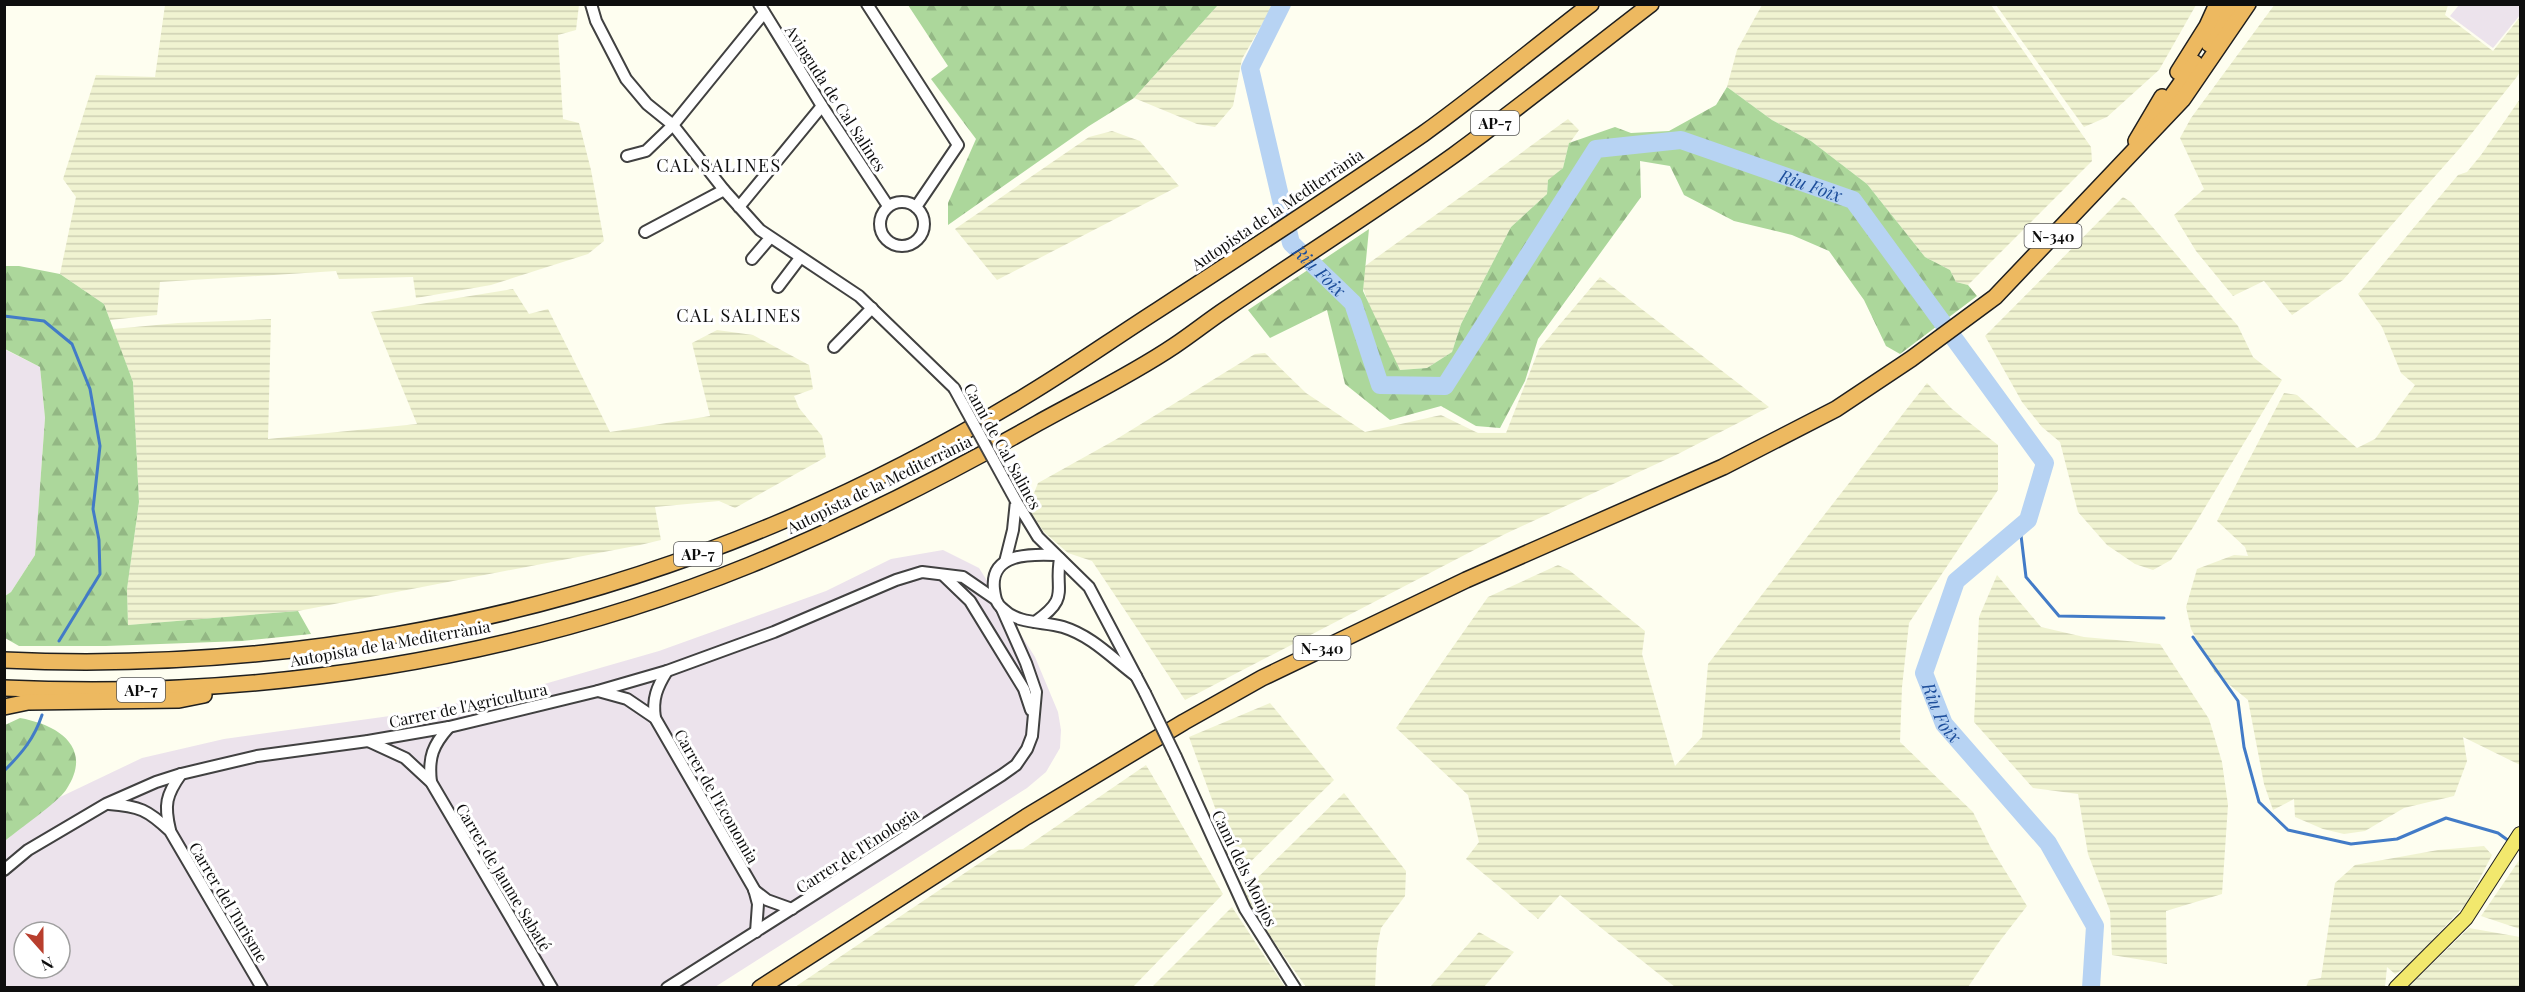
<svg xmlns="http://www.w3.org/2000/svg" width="2525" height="992" viewBox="0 0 2525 992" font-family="'Playfair Display',serif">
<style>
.industrial{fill:#ece3ec;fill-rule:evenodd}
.farmland{fill:url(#farmland-rules)}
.forest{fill:url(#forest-firs)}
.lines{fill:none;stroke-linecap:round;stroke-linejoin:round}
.stream{stroke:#427bc7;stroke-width:3}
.river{stroke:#b7d3f3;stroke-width:18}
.minor-casing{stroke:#414141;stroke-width:14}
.major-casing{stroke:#1f1f1f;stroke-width:16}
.highway-casing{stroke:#1f1f1f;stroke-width:18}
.minor{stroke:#fff;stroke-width:10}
.major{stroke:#f2e86d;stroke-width:14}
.highway{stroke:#edb960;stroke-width:15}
.minor-bridge-casing{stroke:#414141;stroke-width:14;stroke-linecap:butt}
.minor-bridge{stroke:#fff;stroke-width:10}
.labels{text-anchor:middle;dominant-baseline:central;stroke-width:6;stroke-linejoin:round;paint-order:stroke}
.shield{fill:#fff;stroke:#565656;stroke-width:1.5}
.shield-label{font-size:15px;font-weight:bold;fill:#0e0e0e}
.street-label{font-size:16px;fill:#0e0e0e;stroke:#fff}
.neighbourhood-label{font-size:18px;letter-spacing:1.5px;fill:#0e0e0e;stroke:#fff}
.water-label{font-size:18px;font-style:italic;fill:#1d4e9b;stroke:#fff}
</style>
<defs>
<pattern id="farmland-rules" width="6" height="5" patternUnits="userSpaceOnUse" patternTransform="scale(1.5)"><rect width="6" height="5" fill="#f0f3d1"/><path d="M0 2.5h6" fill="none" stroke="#cdcfb2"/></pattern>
<pattern id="forest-firs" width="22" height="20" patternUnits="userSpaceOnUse" patternTransform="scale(1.5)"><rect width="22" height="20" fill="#acd79b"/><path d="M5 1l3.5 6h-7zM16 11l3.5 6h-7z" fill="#93b784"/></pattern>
</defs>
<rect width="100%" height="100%" fill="#fefef0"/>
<g class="industrial">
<polygon points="2459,5 2520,5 2520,15 2493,48 2450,16"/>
<polygon points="4,349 40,367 45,418 35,555 11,592 5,596"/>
<path d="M943 550 979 568 1035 657 1058 712 1061 730 1060 748 1046 772 1027 788 715 987 5 988V841L56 799 142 758 224 739 397 715 520 691 659 651 826 591 891 559ZM24 932H60V968H24Z"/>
</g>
<g class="farmland">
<polygon points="2275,4 2448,5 2445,15 2493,51 2520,17 2520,72 2516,78 2460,148 2343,280 2292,315 2264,281 2233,296 2196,251 2174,215 2204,189 2180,138 2191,118"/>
<polygon points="165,5 579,5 576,30 558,35 563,119 579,123 591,170 604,241 588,254 491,285 416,298 413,277 339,279 336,271 160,282 157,315 110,320 104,304 60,274 76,197 63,179 96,75 155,77"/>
<polygon points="1218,5 1273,5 1242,59 1233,106 1215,127 1197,124 1134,98"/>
<polygon points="1762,5 1991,5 2091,147 2092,161 1968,285 1956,282 1950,270 1925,257 1867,184 1811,141 1772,120 1727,87 1737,50"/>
<polygon points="1996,5 2196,5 2159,70 2107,117 2084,127"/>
<polygon points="2520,99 2520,765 2463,737 2467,761 2454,796 2404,808 2365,831 2344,834 2323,829 2295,817 2294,799 2273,810 2264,784 2248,700 2215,673 2191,629 2186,607 2197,569 2234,555 2248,556 2245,547 2217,521 2284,393 2297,395 2357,448 2375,439 2415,385 2401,373 2382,327 2358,294 2458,175 2467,172 2481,155"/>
<polygon points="1568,119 1579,130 1569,144 1563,168 1548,181 1547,194 1511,227 1461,324 1452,352 1427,368 1400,370 1388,360 1363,288 1365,266"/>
<polygon points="1112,131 1140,141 1179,186 997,280 955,229 1089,137"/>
<polygon points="2123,197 2131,202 2238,326 2253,357 2282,380 2192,529 2171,560 2153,570 2135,564 2107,545 2078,512 2060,442 2042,427 2022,402 1985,336"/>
<polygon points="1600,277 1769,407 1678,454 1505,534 1185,700 1092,561 1068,553 1044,532 1028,508 1038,483 1115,440 1255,354 1265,353 1306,393 1365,432 1441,415 1478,433 1506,433 1539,349"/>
<polygon points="513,289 529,314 548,309 610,432 710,416 692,343 717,330 753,335 809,365 813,389 794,396 799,408 822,436 826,457 735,508 719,501 655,507 661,540 640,545 298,611 128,625 127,589 139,502 133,382 113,329 178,323 271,319 268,439 417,424 371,312"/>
<polygon points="1927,383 1952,409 1998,445 1998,490 1909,623 1902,687 1900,742 1973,812 1991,848 2027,906 1999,942 1968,987 1675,987 1560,895 1538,919 1466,859 1479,842 1468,795 1396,728 1488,597 1558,565 1569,570 1645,631 1642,654 1675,766 1702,737 1708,664"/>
<polygon points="1997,575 2041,627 2084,637 2160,644 2209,719 2222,762 2228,805 2222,894 2166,911 2167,964 2112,955 2110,911 2088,854 2078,794 2033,788 1974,722 1979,617"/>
<polygon points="1270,703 1334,780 1239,873 1189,737"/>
<polygon points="1146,765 1223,894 1133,987 795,987 999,850 1023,849"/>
<polygon points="1344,793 1406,871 1405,896 1381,928 1377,948 1375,987 1306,987 1251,909 1244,891"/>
<polygon points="2484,846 2492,855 2467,903 2407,967 2395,974 2387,967 2385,987 2306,987 2309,980 2321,978 2335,883 2355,865 2438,850"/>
<polygon points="2520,859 2520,929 2481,916"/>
<polygon points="1232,907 1285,987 1152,987"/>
<polygon points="2469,928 2520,937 2520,987 2408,987"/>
<polygon points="1479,932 1514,952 1484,987 1430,987"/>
</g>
<g class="forest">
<polygon points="908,5 1218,5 1134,98 1089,126 948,225 948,203 976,139 931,79 948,66"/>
<polygon points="1727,87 1772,120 1811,141 1867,184 1925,257 1950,270 1956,282 1968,285 1977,296 1900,354 1886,346 1864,300 1829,251 1792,235 1734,221 1684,195 1670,166 1640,161 1641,197 1538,339 1525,381 1500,428 1476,426 1441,406 1390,420 1345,384 1327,310 1270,338 1248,310 1369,229 1363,291 1400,370 1427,368 1452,352 1461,324 1511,227 1547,194 1548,180 1563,168 1569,143 1615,127 1631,133 1669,131 1716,105"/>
<polygon points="5,266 19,266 60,274 104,304 133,382 139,502 127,589 128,625 298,611 311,634 242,641 106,646 19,646 5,638 5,596 11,592 35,555 45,418 40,367 5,349"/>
<path d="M20 718C59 725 94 748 66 790 57 803 19 829 5 841V725Z"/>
</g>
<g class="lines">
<g class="stream">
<polyline points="4,316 44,321 72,344 90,389 100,446 93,509 99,540 100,574 59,641"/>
<polyline points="2020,527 2026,577 2059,616 2164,618"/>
<polyline points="2193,637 2238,701 2244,747 2259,802 2288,830 2351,844 2397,839 2446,818 2498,833 2509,841"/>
<path d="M4 771C22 753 34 739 42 715"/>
</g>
<path class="river" id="s1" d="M1282 4 1250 68 1291 243 1353 303 1380 385 1445 386 1596 149 1681 140 1853 200 2045 463 2028 520 1956 581 1924 673 1944 724 2048 843 2095 926 2091 988"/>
<g class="minor-casing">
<g id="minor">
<polyline points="591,4 596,21 626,79 647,104 673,125 724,190 760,230 859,296 954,388"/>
<polyline points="759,4 822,106 888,206"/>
<polyline points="867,4 958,145 916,207"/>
<polyline points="627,156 646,151 673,125 764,13"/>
<circle cx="902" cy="224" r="22"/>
<polyline points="739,207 822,106"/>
<polyline points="645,232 724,190"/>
<polyline points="752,259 770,238"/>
<polyline points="778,287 800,258"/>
<polyline points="834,347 872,308"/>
<polyline points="1016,501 1038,537 1089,587 1145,693"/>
<path d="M1055 555C1030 554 990 553 994 589 995 597 996 604 1003 609 1019 625 1044 621 1063 627 1092 636 1112 658 1136 676"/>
<polyline points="1005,562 1013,530 1016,501"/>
<polyline points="944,576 970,601 1024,689 1031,710"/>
<path d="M1035 622C1071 597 1054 591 1060 559"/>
<polyline points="598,691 627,699 655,718 754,889 758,904 756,932"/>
<path d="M655 718C652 699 657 687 667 671"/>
<polyline points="368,741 405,758 431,782 552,988"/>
<polyline points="1176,757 1245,909 1295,988"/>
<path d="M431 782C428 757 433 745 449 727"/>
<path d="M109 804C139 806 148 810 170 831L262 988"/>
<path d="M170 830C164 805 166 795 181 774"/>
<polyline points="4,870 28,850 106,804 156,782 181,774 257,756 368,741 449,727 598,691 667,671 774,632 896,580 922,572 963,577 995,599"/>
<polyline points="754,890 767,900 792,909"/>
<polyline points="667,988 1002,775 1016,765 1027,749 1032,736 1036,692 1026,663 1002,609"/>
</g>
</g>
<g class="major-casing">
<polyline id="major" points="2396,988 2466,918 2520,834"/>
</g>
<g class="highway-casing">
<g id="highway">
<polyline points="2209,44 2232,4"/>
<polyline points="2178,72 2207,26 2217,4"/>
<polyline points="2162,110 2195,63"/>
<polyline points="2136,141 2162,97"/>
<path d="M4 660C266 672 531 626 773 525 857 490 939 448 1017 401 1065 373 1111 340 1158 310 1247 252 1336 194 1423 134 1480 93 1535 47 1591 4"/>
<path d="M4 688C257 700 516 660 750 565 850 524 945 476 1038 423 1083 398 1131 375 1174 346 1192 334 1208 321 1226 309 1302 257 1380 208 1454 155 1521 106 1586 54 1651 4"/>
<polyline points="4,707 28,702 179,700 204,695"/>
<polyline points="760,988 1026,817 1184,722 1262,678 1466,580 1723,467 1836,409 1911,359 1995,297 2183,99 2248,4"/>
</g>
</g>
<use href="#minor" class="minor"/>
<use href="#major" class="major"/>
<use href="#highway" class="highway"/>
<g class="minor-bridge-casing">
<g id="minor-bridge">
<polyline points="954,388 1016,501"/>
<polyline points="1145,693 1176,757"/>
</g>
</g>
<use href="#minor-bridge" class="minor-bridge"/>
</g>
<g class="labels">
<g class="shield">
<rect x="1471" y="111" width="48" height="24" rx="4.5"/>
<rect x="2024.5" y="224" width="57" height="24" rx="4.5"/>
<rect x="674" y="542" width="48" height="24" rx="4.5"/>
<rect x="1293.5" y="636" width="57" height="24" rx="4.5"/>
<rect x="117" y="678" width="48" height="24" rx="4.5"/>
</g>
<g class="shield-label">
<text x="1495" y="123">AP-7</text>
<text x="2053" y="236">N-340</text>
<text x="698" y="554">AP-7</text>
<text x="1322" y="648">N-340</text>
<text x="141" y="690">AP-7</text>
</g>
<g class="street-label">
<text transform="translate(836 98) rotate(57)">Avinguda de Cal Salines</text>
<text transform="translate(1277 209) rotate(-34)">Autopista de la Mediterrània</text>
<text transform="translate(1003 446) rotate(61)">Camí de Cal Salines</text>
<text transform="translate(879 484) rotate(-26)">Autopista de la Mediterrània</text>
<text transform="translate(390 643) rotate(-10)">Autopista de la Mediterrània</text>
<text transform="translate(468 705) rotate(-12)">Carrer de l'Agricultura</text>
<text transform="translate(717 796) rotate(60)">Carrer de l'Economia</text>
<text transform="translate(857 850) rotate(-33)">Carrer de l'Enologia</text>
<text transform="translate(1245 868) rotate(64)">Camí dels Monjos</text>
<text transform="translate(504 877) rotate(59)">Carrer de Jaume Sabaté</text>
<text transform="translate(229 902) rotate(59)">Carrer del Turisme</text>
</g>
<g class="neighbourhood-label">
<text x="719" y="165">CAL SALINES</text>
<text x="739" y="315">CAL SALINES</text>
</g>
<g class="water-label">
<text stroke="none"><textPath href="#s1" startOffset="993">Riu Foix</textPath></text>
<text stroke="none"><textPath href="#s1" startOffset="291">Riu Foix</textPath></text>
<text stroke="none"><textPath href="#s1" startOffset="1658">Riu Foix</textPath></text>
</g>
</g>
<rect width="2525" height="992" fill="none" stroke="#0e0e0e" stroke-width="12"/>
<g transform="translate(42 950) rotate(159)"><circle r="28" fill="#ffffff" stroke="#9f9f9f" stroke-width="1.5"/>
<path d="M0-4.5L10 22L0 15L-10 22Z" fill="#b83e2d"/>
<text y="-9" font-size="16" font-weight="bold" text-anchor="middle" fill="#0e0e0e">N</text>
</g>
</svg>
